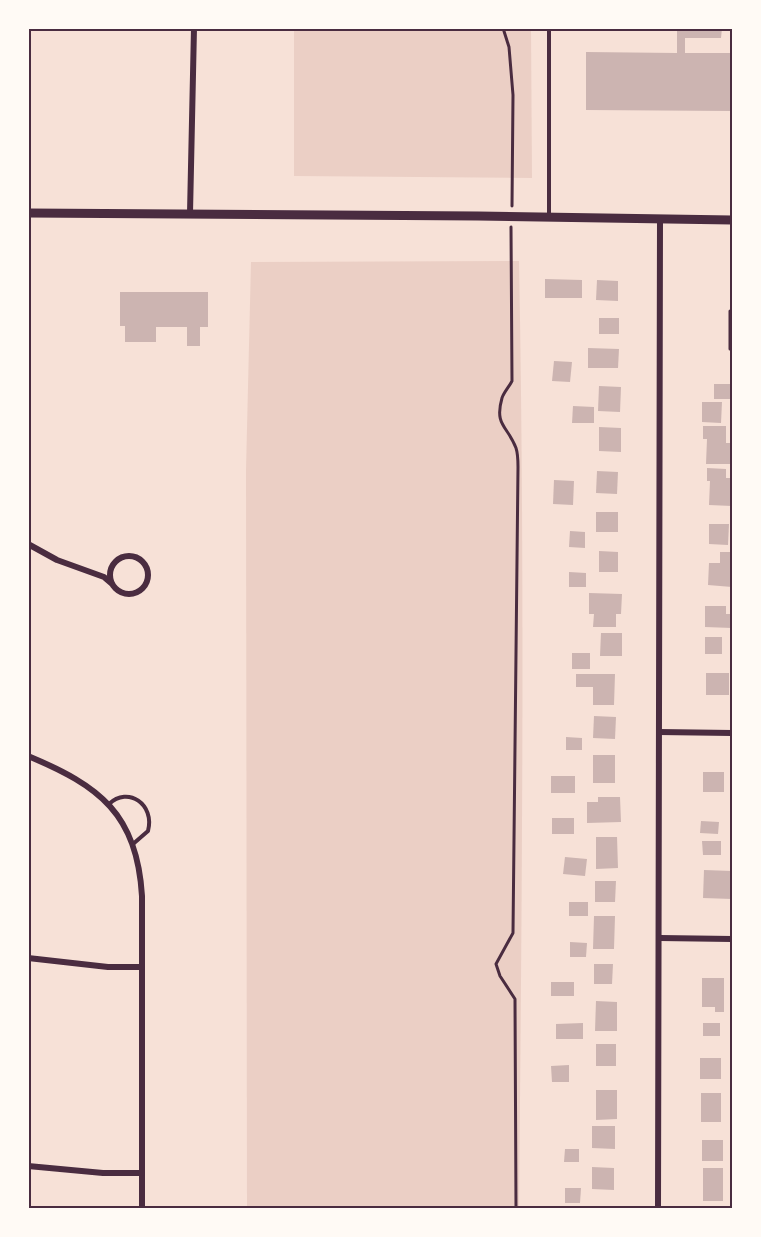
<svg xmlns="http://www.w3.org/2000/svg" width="761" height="1237" viewBox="0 0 761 1237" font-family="Arial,sans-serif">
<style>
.green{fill:#ebcfc5}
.building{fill:#ccb4b1}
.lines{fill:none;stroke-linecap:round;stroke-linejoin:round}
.path{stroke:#4a2c40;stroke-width:3}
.service{stroke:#4a2c40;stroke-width:4}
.minor{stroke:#4a2c40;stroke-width:6}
.tertiary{stroke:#4a2c40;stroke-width:9}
.neatline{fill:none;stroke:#4a2c40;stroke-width:2}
</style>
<rect width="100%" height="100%" fill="#f7e1d7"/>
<g class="green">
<polygon points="294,29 531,29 532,178 294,176"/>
<path d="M519 261C525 577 522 893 519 1208H247L246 470 251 262Z"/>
</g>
<g class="building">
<polygon points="677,28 722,28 721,38 685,38 685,53 732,53 732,111 586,110 586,52 677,53"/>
<polygon points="545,279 582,280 582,298 545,298"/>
<polygon points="597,280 618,281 618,301 596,300"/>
<polygon points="120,292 208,292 208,327 200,327 200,346 187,346 187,327 156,327 156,342 125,342 125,326 120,326"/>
<rect x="599" y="318" width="20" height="16"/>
<polygon points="588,348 619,349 618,368 588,368"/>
<polygon points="554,361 572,362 570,382 552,381"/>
<rect x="714" y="384" width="18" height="15"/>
<polygon points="599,386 621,387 620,412 598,411"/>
<polygon points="702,402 722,402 721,423 702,422"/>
<polygon points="573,406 594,407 594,423 572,423"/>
<polygon points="703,426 726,426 726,443 732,443 732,464 706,464 707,439 703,439"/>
<polygon points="599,427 621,428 621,452 599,451"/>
<polygon points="707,468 726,469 726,478 732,478 732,506 709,505 710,481 707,481"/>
<polygon points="597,471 618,472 617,494 596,493"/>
<polygon points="554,480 574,481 573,505 553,504"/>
<rect x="596" y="512" width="22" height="20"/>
<polygon points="709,524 729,524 728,545 709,544"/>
<polygon points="570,531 585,532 585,548 569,547"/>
<polygon points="599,551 618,552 618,572 599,572"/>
<polygon points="720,552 732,552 732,587 708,585 709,563 720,563"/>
<polygon points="569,572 586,573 586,587 569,587"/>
<polygon points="589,593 622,594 621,614 616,614 616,627 593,627 594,614 589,614"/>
<polygon points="705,606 726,606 726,614 732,614 732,628 705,627"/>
<polygon points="601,633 622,633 622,656 600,656"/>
<rect x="705" y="637" width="17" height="17"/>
<rect x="572" y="653" width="18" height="16"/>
<rect x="706" y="673" width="23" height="22"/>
<polygon points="576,674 615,674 614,705 593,705 593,687 576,687"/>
<polygon points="594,716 616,717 615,739 593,738"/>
<polygon points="566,737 582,738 582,750 566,750"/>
<rect x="593" y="755" width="22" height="28"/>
<rect x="703" y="772" width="21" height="20"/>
<rect x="551" y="776" width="24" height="17"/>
<polygon points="598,797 620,797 621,822 587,823 587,802 598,802"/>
<rect x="552" y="818" width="22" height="16"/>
<polygon points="701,821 719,822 718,834 700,833"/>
<polygon points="596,837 617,837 618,868 596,869"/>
<polygon points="702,841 721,841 721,855 703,855"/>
<polygon points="565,857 587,859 585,876 563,874"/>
<polygon points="704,870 732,871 732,899 703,898"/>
<polygon points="595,881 616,881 615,902 595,902"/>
<rect x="569" y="902" width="19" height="14"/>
<polygon points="594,916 615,916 614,949 593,949"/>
<polygon points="570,942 587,943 586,957 570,957"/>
<polygon points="594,964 613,964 612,984 594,984"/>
<polygon points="702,978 724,978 724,1012 715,1012 715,1007 702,1007"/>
<rect x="551" y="982" width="23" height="14"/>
<polygon points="596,1001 617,1002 617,1031 595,1031"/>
<polygon points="583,1023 583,1039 556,1039 556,1024"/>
<rect x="703" y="1023" width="17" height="13"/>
<rect x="596" y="1044" width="20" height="22"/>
<rect x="700" y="1058" width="21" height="21"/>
<polygon points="569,1065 569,1082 552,1082 551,1066"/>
<polygon points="596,1090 617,1090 617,1119 596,1120"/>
<rect x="701" y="1093" width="20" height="29"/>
<polygon points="592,1126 615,1126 615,1149 592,1148"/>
<rect x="702" y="1140" width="21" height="21"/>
<polygon points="565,1149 579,1149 579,1162 564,1162"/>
<polygon points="592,1167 614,1168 614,1190 592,1189"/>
<rect x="703" y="1168" width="20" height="33"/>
<polygon points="565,1188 581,1188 580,1203 565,1203"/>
</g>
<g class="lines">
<g class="path">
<polyline points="503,28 509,47 513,95 512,206"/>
<path d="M511 227 512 381C509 387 504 392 502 398 494 426 508 426 516 448 518 454 518 461 518 467L513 933 496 964 500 976 515 999 516 1208"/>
<polyline points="730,349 730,311 732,311"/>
</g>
<g class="service">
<polyline points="549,216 549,28"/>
<path d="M109 804C128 786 155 804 148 831L133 844"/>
</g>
<g class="minor">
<polyline points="190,213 194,28"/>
<polyline points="28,544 57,560 104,577 111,583"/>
<circle cx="129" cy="575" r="19"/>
<polyline points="659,732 732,733"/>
<path d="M28 756C100 786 137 814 142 896V1208"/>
<polyline points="660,938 732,939"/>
<polyline points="28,958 108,967 142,967"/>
<polyline points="28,1166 103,1173 142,1173"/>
<polyline points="658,1208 660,219"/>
</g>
<polyline class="tertiary" points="28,213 478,216 732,220"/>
</g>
<rect width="761" height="1237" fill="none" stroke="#fffaf5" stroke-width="60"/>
<rect x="30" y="30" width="701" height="1177" class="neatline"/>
</svg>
